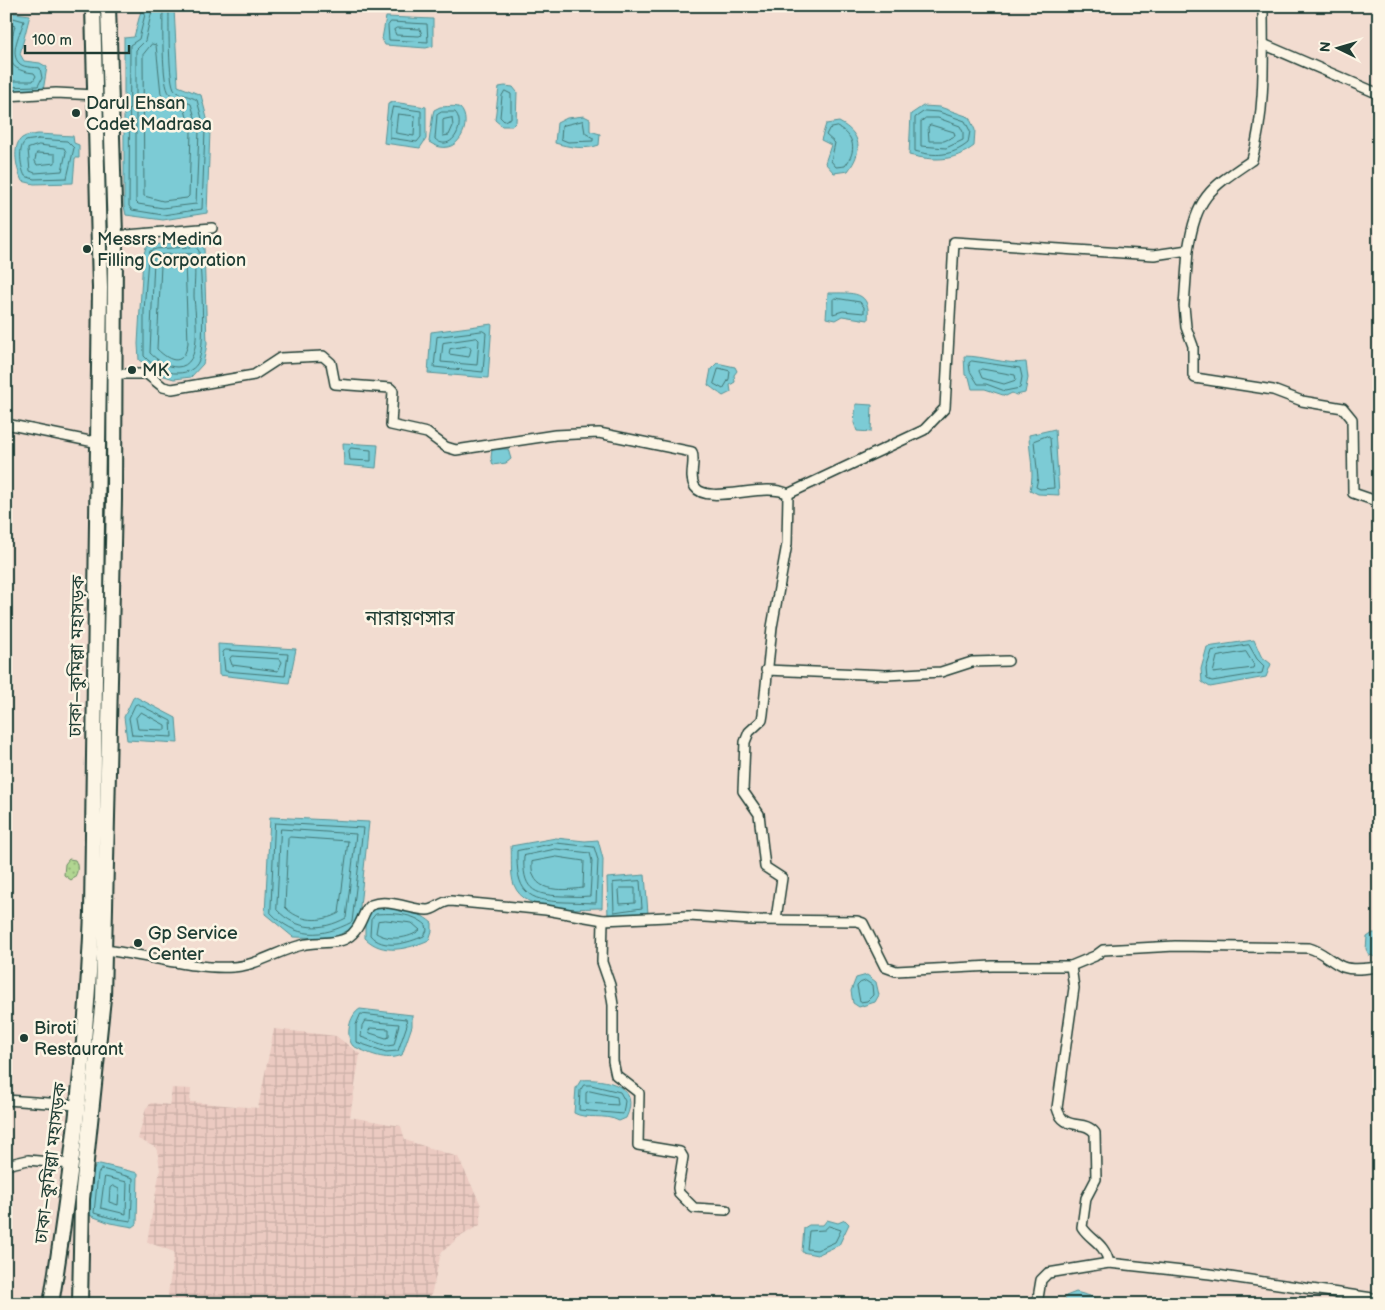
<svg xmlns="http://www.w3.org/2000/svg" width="1385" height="1310" viewBox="0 0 1385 1310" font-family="'Balsamiq Sans','Noto Sans Bengali',sans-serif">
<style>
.industrial{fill:url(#industrial-grid)}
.garden{fill:url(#garden-dots);stroke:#688a62}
.water{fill:#7bcbd5;stroke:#569295}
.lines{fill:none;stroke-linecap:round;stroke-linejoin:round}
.shore{stroke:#447674;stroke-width:1}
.minor-casing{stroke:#1f3d34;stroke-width:12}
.trunk-casing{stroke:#1f3d34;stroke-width:18}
.minor{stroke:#fcf5e5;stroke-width:9}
.trunk{stroke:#fcf5e5;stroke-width:14}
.poi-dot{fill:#1f3d34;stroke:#fcf5e5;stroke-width:2}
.labels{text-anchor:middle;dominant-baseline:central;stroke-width:5;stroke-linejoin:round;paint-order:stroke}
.poi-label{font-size:18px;fill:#1f3d34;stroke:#fcf5e5;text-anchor:start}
.street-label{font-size:18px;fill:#1f3d34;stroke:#fcf5e5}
.quarter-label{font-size:20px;fill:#1f3d34;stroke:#fcf5e5}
</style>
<defs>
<pattern id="industrial-grid" width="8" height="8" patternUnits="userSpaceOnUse" patternTransform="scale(1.25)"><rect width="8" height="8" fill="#ebcac1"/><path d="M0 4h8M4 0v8" fill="none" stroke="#c9aea6"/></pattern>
<pattern id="garden-dots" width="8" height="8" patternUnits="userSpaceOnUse" patternTransform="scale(1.25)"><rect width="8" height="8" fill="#b1d691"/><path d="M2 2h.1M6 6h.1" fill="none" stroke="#8faf77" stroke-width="1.8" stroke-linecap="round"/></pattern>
</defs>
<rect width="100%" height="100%" fill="#f2dcd0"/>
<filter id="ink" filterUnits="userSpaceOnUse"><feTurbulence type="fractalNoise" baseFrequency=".02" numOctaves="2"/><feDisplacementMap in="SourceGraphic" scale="10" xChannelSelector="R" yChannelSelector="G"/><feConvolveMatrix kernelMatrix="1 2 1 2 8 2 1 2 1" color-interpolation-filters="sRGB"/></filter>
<g filter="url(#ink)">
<polygon class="industrial" points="274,1029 336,1036 360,1054 350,1117 401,1126 405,1140 458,1157 481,1205 480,1225 458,1238 441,1253 429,1304 171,1304 168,1294 174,1252 147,1242 160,1170 157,1148 138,1139 146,1108 151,1103 170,1105 172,1088 191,1089 190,1102 258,1108"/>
<path class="garden" d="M69 859 75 860C79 866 78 876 71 880L64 875 65 864Z"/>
<g class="water">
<polygon points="6,7 9,7 8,12 30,15 20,54 24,61 40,63 47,67 43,91 6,92"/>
<polygon points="142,7 174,8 178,86 201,95 210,130 207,213 163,220 126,215 124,206 124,38 134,37"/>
<polygon points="386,17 433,19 433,46 426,48 385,45 382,39"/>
<polygon points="505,86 513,87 517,92 516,122 512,126 502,126 495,120 499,87"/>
<polygon points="393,102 426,107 426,139 420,148 384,143 388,104"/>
<path d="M923 106 940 107 969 117 975 130 974 146C953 162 934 161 909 155L911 114Z"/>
<path d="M440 107C445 107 456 105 460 108 474 121 458 162 429 142L433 114 434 110Z"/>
<path d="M584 116 590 119V131L600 134 599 145C586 150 568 147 555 143L557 123 567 118Z"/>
<path d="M839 122C862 134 863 151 848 171L834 173 825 163 831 145 821 140 826 124Z"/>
<path d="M38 134 73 136 74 143 79 145V158H75L73 183 34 184 22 181C17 171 11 146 22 138 26 135 33 135 38 134Z"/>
<path d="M198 241 204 248 207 344 203 364 191 377 174 379 161 375 139 360 138 344 143 257 146 247C162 242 181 244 198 241Z"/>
<path d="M828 293C853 293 871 290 868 320L842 316 835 320 826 318Z"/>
<polygon points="492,324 488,378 428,373 431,332"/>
<path d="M964 356C985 356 1005 365 1026 362L1028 378 1025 393 1016 395 1012 393 1006 396 985 389H972L969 377 965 375Z"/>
<polygon points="717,363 735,367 737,371 734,375 735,382 730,385 731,392 723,396 708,385 711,369"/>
<polygon points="856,404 872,405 871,432 857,431 854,423"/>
<path d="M1055 429 1059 495 1038 494 1030 490C1035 471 1029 454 1029 435Z"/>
<polygon points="343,443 378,445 376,468 344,465"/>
<polygon points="492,449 508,449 511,459 506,463 493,465 491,458"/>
<polygon points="1254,640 1261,656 1271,664 1266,677 1210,687 1202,682 1201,669 1207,647"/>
<polygon points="218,644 296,649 289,683 219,675"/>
<polygon points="134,696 176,718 178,743 127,740 124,717"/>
<polygon points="270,817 369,822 358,925 333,938 293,937 265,914"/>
<path d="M556 838 585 841 598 840 603 859 602 908C576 908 526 915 514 885 510 874 512 858 511 846Z"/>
<polygon points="645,875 648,913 608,918 607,878"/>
<path d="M374 909C395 908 415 908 432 923V931L429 940C408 949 383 956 365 938V924L369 913Z"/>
<polygon points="1373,933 1379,933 1379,958 1369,955 1366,949 1367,937"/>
<polygon points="867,975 876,982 879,995 875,1002 859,1007 853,1003 851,991 856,978"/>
<path d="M360 1009 412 1015V1026L402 1055C386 1062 368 1053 353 1046 345 1037 349 1015 360 1009Z"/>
<path d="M581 1080C606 1078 642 1086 626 1118L619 1121C604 1113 586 1120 574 1113L576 1088Z"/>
<polygon points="100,1164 138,1173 137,1224 133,1227 110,1223 89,1215 93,1172 96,1165"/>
<polygon points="827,1220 838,1223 845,1220 849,1224 839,1245 817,1255 802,1252 804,1228 809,1225 823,1225"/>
<polygon points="1076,1292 1101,1299 1102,1304 1065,1304 1066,1296"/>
<polygon points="740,1300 747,1304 688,1304 692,1301"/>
</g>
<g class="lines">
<g class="shore">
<path d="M147 6 139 39 130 45 129 206 132 210 163 215 202 209 205 130 197 100C191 96 179 95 175 90 168 84 169 18 169 6"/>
<path d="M153 6 145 41 136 50V202L138 204 163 208 196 204 199 131 191 104C185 101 176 99 170 94 161 86 163 21 163 6"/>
<path d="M6 16 24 21C21 32 8 54 20 64 25 68 35 67 40 68L42 78 38 86 6 87"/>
<polygon points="391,22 427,24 428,42 389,40 388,26"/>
<path d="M6 23 15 26C9 50 1 70 34 73L36 76 33 81H6"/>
<polygon points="397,28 420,29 422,35 419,36 396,35 394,30"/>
<polygon points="152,44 156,45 161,94 169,103 185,110 191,132 189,196 187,198 163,201 144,196 143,55"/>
<polygon points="505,91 511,94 511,118 504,121 500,117 502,96"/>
<polygon points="393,107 421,111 421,137 417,142 390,138 390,119"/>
<path d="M925 111 939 112 965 121 970 131 968 143C952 156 935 157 915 151V118Z"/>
<path d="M442 112H455C467 124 451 154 435 139L437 115Z"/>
<polygon points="398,114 415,116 414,136 396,133"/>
<polygon points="452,118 453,126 449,135 443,136 443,120"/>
<polygon points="926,118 938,118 960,126 963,132 963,140 946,148 921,146 921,122"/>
<polygon points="583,121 585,133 593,138 593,141 568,142 561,139 562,126"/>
<polygon points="931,125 954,132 955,136 944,141 929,141 928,127"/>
<path d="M838 127C855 136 857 151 845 166L836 167 831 161 835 143 826 135 829 129Z"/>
<path d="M38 139 67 141 74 148 67 178 34 179 25 176C21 169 17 146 26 141 29 140 35 140 38 139Z"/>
<polygon points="39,145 64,148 66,152 62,171 35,173 30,171 28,149"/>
<polygon points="37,153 55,154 55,163 37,165 35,161"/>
<path d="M196 247 199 251C201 274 206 340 199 360 196 369 187 373 178 373 166 374 152 365 144 356V311L148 258 150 251 156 249Z"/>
<path d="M192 254C197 265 194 283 194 296 195 315 204 367 177 367 167 367 157 360 150 353L154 259 157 255Z"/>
<path d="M185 262 188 343C184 366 171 363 157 349L161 265 163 263Z"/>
<polygon points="835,298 860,302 864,307 864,313 843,311 833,314 833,300"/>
<polygon points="483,331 486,333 483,372 434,367 437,337"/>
<polygon points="477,338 479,340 477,365 441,362 443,343"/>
<polygon points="469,346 471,349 469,357 449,354 450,349"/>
<polygon points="972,361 1020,368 1022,377 1020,388 1005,391 986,384 978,384 970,371 969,363"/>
<polygon points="719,368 730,371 729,379 723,389 714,384"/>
<polygon points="982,369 1015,375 1016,380 1004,384 982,378 979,371"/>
<polygon points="1047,436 1050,438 1054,488 1040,489 1036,487 1038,478 1034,441"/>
<polygon points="351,448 371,450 371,461 350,460 349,451"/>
<polygon points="1249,645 1257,659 1264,666 1262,673 1212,681 1207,679 1206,669 1212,651"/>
<polygon points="226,650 288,654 285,676 225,671 223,652"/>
<polygon points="1246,652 1254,665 1253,668 1213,673 1217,657"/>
<polygon points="232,656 280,659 282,662 278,671 232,665 230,659"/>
<polygon points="138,704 171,721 172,737 132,735 129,718 135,705"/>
<polygon points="141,712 165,725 165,730 138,729 136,718"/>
<path d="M275 823 363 828 352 922C321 938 296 939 271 913Z"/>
<path d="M281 829 356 834 346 918C322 931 297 931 277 910Z"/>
<path d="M290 837 348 841 339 913C321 923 299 922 285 907L288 839Z"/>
<path d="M556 843 594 847 598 860 596 903C586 903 575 902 565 902 526 901 516 891 517 851Z"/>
<path d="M556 849 590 853 592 861 590 896C581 897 571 896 562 896 532 895 522 888 524 856Z"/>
<path d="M557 857 584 861 583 888C560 891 529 893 532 862Z"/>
<polygon points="640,881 642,908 614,912 613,883"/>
<polygon points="621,888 635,888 635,903 620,904 619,890"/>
<path d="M376 914C393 913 413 913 426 925L427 930 424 936C408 943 383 951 370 935L371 920Z"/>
<path d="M386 920 412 923 420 930C409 939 389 941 376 933L378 921Z"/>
<polygon points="866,981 872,985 873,995 867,1001 860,1002 857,986 860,983"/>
<polygon points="361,1014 406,1019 407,1025 398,1051 386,1052 356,1042 356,1025"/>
<polygon points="365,1021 399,1024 394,1045 387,1046 361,1037 362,1026"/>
<polygon points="371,1028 389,1029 389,1037 386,1038 370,1033 369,1031"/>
<polygon points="584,1085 591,1085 620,1092 625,1101 623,1114 579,1110 580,1091"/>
<polygon points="590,1091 617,1097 618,1105 586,1103 586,1093"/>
<polygon points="102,1169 133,1178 131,1221 111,1218 94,1213 98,1174"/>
<polygon points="105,1177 127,1182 126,1214 101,1208"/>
<polygon points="113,1186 119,1189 118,1205 109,1202 110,1188"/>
<polygon points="829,1226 841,1230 835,1242 817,1250 807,1249 809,1231 824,1230"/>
</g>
<g class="minor-casing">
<g id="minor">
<polyline points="1263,44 1379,94"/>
<polyline points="6,96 56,93 96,95"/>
<polyline points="115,236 212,228"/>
<polyline points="1188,250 1184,306 1186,327 1193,346 1193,375 1195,378 1273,390 1302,401 1343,408 1352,419 1353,493 1379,502"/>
<path d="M115 374H147L163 387 172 389 254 375 280 358 323 356 331 363 335 384 390 388 393 391 391 425 427 433 446 447 456 450 555 435 599 433 692 452C696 463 688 476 695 487 708 506 766 481 788 494"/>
<polyline points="6,424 99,443"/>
<path d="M788 494 924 430 945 408 954 242 1154 255 1188 250C1197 196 1209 189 1252 160 1266 110 1263 57 1263 6"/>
<polyline points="766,670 886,675 941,672 972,662 1008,661"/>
<polyline points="776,919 782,878 765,867 759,814 743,791 745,742 749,732 762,720 763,714 772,627 787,544 788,494"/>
<polyline points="603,920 602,962 610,985 613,1005 613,1061 616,1075 639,1093 638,1145 680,1152 683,1157 678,1188 679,1193 694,1208 726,1210"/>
<path d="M104 950C143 954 196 970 233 967 256 966 279 950 302 945 315 941 335 945 347 938 362 930 363 908 371 905 388 898 411 910 427 910 436 910 441 901 451 901L546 910 603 920 689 916 752 920 857 921 863 923 885 967 896 971 992 966H1071L1095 956 1103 950 1175 946 1309 948C1322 951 1331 962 1343 967 1354 971 1368 968 1379 967"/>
<path d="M1071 966 1074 988 1057 1108C1064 1133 1084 1118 1095 1133L1096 1179 1086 1198 1082 1227C1091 1241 1104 1242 1109 1263"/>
<polyline points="6,1100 77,1105"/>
<polyline points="6,1165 28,1160 71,1164"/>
<polyline points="1037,1304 1041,1280 1048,1273 1109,1263 1210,1274 1379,1299"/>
</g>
</g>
<g class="trunk-casing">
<g id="trunk">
<path d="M51 1304C72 1174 87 1044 92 913L100 288 93 6"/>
<polyline points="80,1304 82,1199 103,998 114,499 115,236 108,6"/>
</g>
</g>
<use href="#minor" class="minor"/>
<use href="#trunk" class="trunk"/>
</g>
</g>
<g class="poi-dot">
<circle cx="76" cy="113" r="5"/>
<circle cx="87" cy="249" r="5"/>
<circle cx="132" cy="370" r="5"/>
<circle cx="138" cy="943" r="5"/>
<circle cx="24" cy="1038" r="5"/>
</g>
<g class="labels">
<g class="poi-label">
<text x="86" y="103">Darul Ehsan<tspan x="86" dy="21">Cadet Madrasa</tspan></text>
<text x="97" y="239">Messrs Medina<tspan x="97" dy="21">Filling Corporation</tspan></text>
<text x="142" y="370">MK</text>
<text x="148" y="933">Gp Service<tspan x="148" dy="21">Center</tspan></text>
<text x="34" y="1028">Biroti<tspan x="34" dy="21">Restaurant</tspan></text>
</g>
<g class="street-label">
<text transform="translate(77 656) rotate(-89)">ঢাকা–কুমিল্লা মহাসড়ক</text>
<text transform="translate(51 1163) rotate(-83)">ঢাকা–কুমিল্লা মহাসড়ক</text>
</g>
<g class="quarter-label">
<text x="410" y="619">নারায়ণসার</text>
</g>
</g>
<rect width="1385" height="1310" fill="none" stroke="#fcf5e5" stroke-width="25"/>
<rect x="12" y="12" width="1360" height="1285" fill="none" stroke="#1f3d34" stroke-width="2" filter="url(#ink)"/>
<g transform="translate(1338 48) rotate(275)" stroke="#fcf5e5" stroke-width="4" paint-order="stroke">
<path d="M0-4L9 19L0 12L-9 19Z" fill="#1f3d34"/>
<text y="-8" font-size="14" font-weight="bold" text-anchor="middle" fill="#1f3d34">N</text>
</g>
<path d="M25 45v8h104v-8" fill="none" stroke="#1f3d34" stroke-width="2.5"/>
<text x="32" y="45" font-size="15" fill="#1f3d34" stroke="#fcf5e5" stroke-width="4" paint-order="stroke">100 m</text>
</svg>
